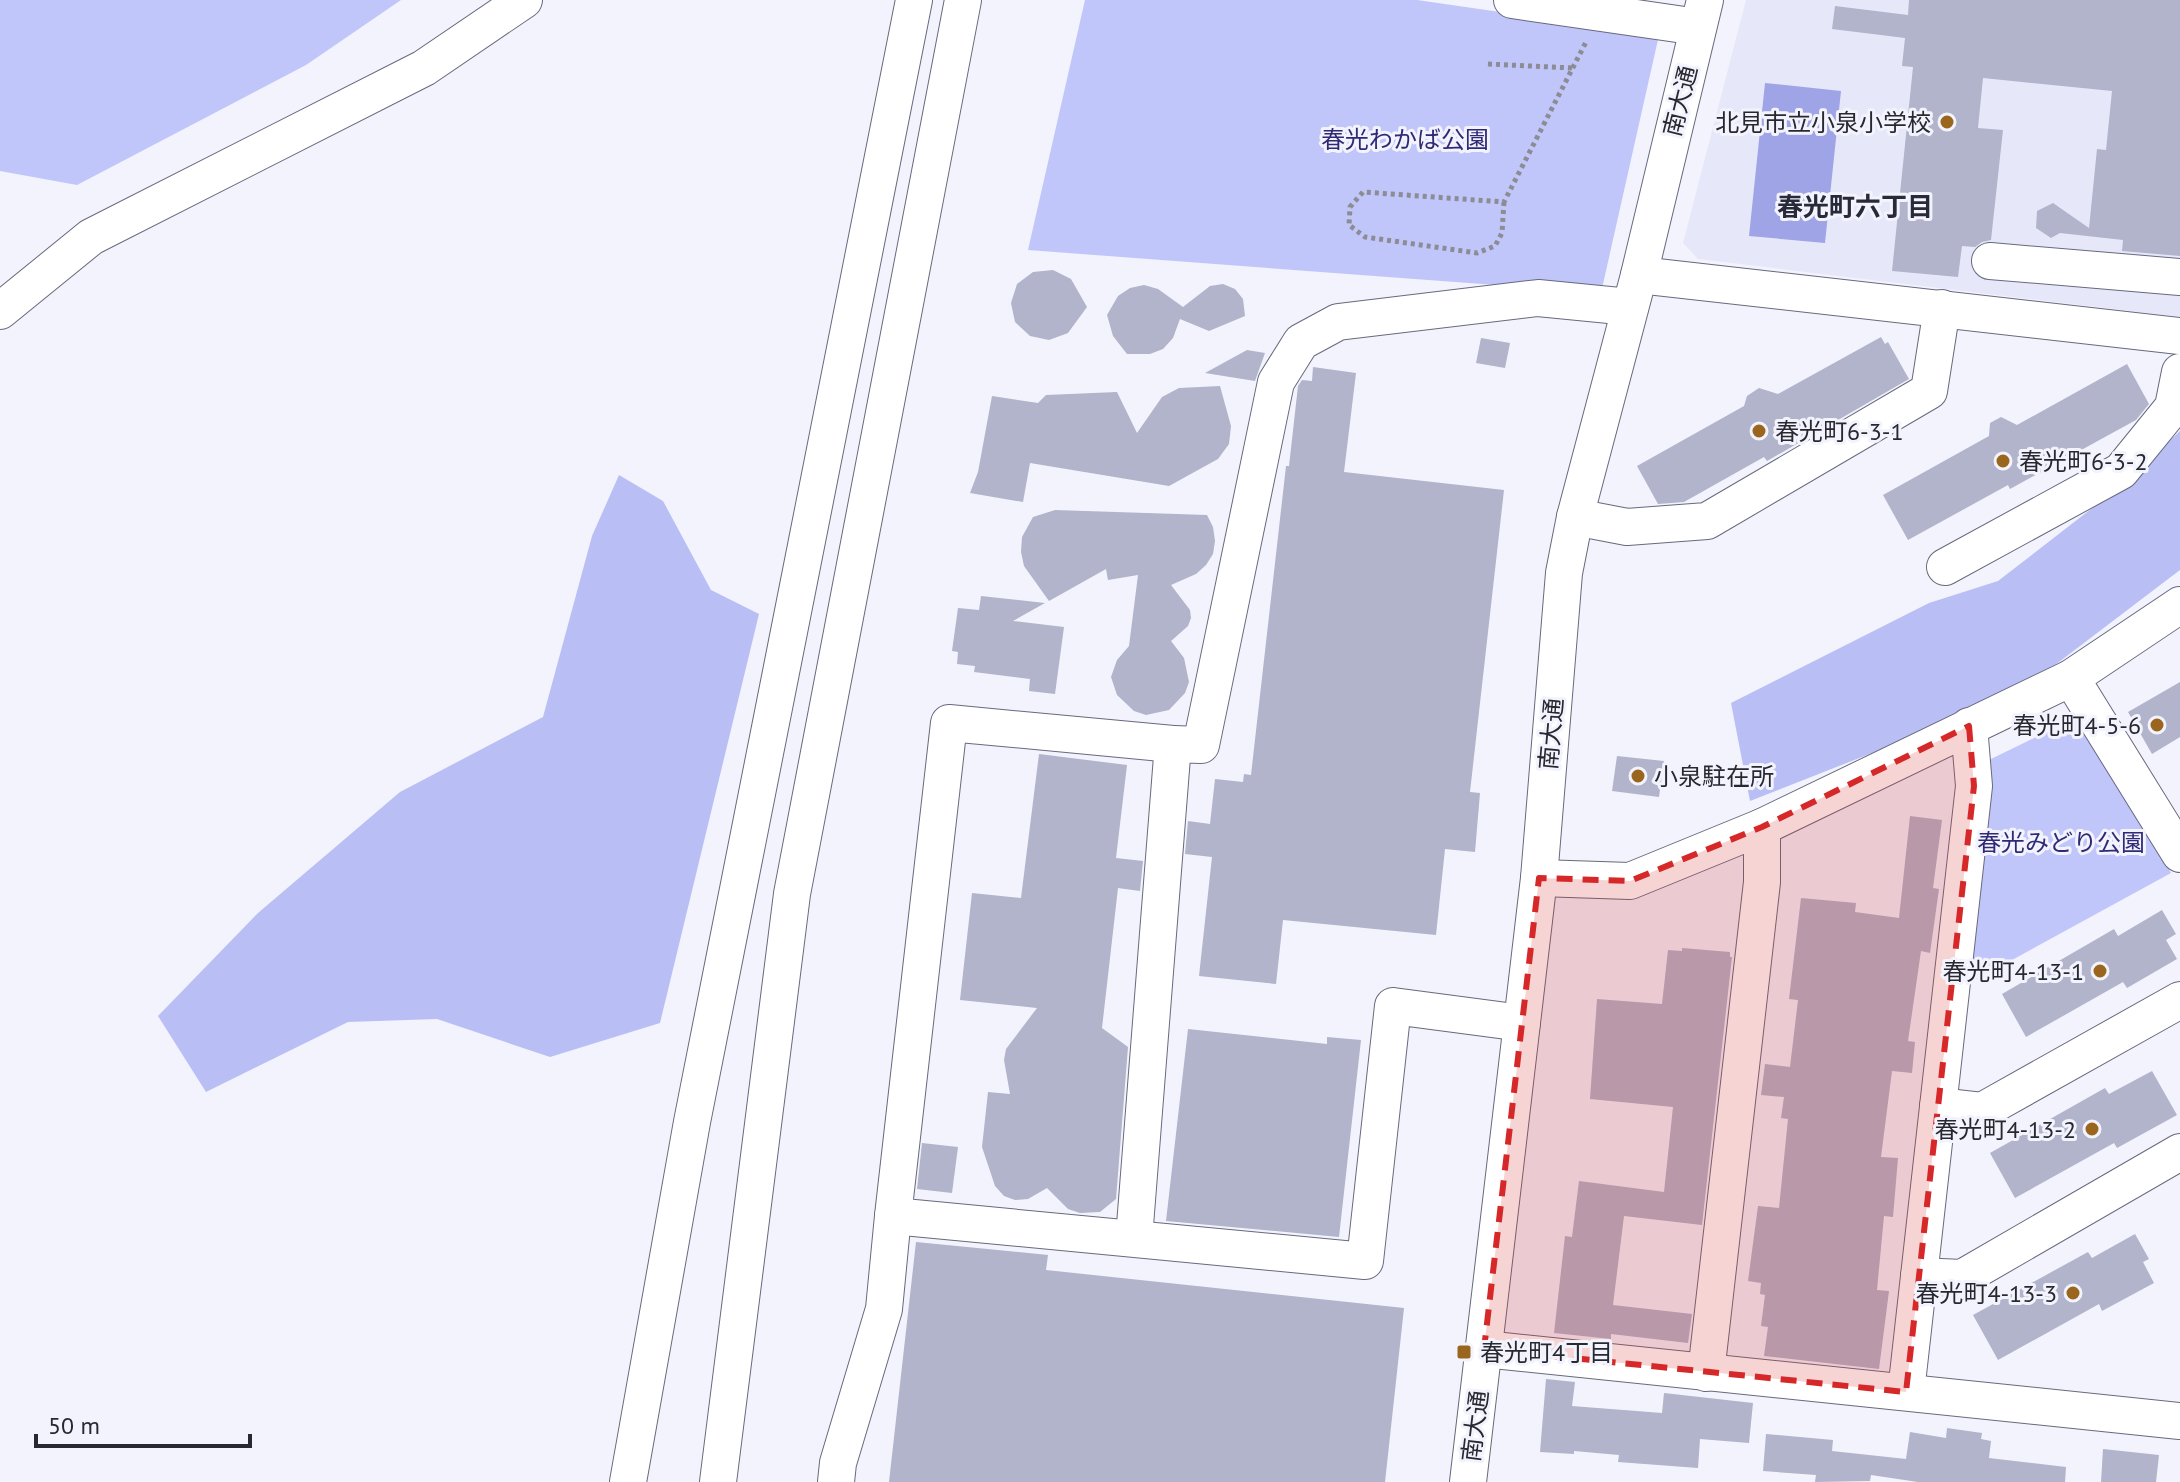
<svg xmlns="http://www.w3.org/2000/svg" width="2180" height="1482" viewBox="0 0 2180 1482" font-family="'PT Sans','Noto Sans JP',sans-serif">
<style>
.built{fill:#e6e8fa}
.green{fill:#c0c6fa}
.forest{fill:#b9bff5}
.water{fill:#9fa4e6}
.building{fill:#b1b4ca}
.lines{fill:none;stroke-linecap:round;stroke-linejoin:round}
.minor-casing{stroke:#67697d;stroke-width:38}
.path{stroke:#8b8c94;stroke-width:5;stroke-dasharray:4 4;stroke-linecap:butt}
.minor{stroke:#fff;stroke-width:36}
.marked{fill:#d62828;fill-opacity:0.2;stroke:#d62828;stroke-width:6;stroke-dasharray:16 10;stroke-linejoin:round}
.poi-dot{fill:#9a651c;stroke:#f2f3fc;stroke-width:3}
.labels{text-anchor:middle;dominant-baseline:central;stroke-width:6;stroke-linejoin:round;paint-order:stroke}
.street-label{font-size:24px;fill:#272830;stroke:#f2f3fc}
.poi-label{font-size:24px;fill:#272830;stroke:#f2f3fc;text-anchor:end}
.park-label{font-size:24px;fill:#2f2a76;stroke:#f2f3fc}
.neighbourhood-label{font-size:26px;font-weight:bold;fill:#282a3a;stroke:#f2f3fc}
</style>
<rect width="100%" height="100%" fill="#f2f3fc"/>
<polygon class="built" points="1746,0 2180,0 2180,317 1698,259 1683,243"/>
<g class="green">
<polygon points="0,0 401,0 306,65 77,185 0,171"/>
<polygon points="1085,0 1417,0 1659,35 1601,293 1028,250"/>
<polygon points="2077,717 2171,873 1968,984 1991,759"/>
</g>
<g class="forest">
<polygon points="2180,431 2180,570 2055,665 1900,742 1750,801 1731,703 1929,603 1998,581 2122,485"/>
<polygon points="619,475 663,501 711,590 759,614 660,1023 550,1057 437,1019 348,1022 206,1092 158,1016 258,913 400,792 543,717 592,536"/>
</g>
<polygon class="water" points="1765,83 1841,91 1825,243 1749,236"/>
<g class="building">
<polygon points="1909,0 2180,0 2180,256 2122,251 2123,240 2060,233 2051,238 2036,228 2037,211 2053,203 2089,228 2097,149 2106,150 2112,91 1983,78 1978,128 2003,130 1991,240 1982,242 1975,247 1962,246 1958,277 1892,271 1913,67 1902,66 1905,38 1832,29 1835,6 1908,15"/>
<polygon points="1053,270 1071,279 1087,307 1068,333 1049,340 1030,336 1015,322 1011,303 1017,284 1033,272"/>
<polygon points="1223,284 1235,289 1243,299 1245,316 1209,331 1180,319 1173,338 1163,349 1150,354 1127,354 1113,336 1107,315 1118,296 1130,288 1144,285 1158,289 1183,307 1210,286"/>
<polygon points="1881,337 1885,344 1888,342 1909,379 1767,461 1764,457 1684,502 1658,504 1637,466 1744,406 1747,396 1759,388 1778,394"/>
<polygon points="1481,338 1510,343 1505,368 1476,363"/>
<polygon points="1247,350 1265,353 1255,381 1205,373"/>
<polygon points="2127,364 2149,404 2136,420 2010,489 2008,485 1908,540 1883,495 1989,436 1990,423 2001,417 2017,425"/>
<polygon points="1313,367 1356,373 1344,472 1504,490 1470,792 1480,793 1475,852 1445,849 1436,935 1283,920 1276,984 1199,976 1212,857 1185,854 1188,821 1210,824 1215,779 1243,782 1244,774 1251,775 1286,466 1289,466 1298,386 1302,380 1312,381"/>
<polygon points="1220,386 1231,426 1229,444 1218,459 1169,486 1030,463 1023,502 970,493 978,472 992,396 1038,403 1046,395 1117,392 1137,433 1162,397 1179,388"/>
<polygon points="1055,510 1207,515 1213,527 1215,541 1213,554 1206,565 1196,574 1171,585 1190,610 1191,618 1188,626 1171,641 1184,658 1189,682 1185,693 1169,710 1146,715 1134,711 1117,695 1111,677 1117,660 1129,646 1138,575 1108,580 1106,569 1049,601 1024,566 1021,552 1022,537 1033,517"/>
<polygon points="981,596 1045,603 1013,621 1064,627 1055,694 1029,691 1030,679 974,672 975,666 957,664 958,652 952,651 958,608 979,610"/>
<polygon points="2180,682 2180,737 2152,754 2128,712"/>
<polygon points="1039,754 1127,765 1116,858 1143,861 1140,891 1118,888 1102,1028 1128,1047 1116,1199 1100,1212 1080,1213 1068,1209 1047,1188 1028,1199 1015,1200 1004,1196 995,1186 982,1147 988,1092 1010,1094 1004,1060 1006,1049 1037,1008 960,1000 972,893 1021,898"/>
<polygon points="1617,756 1664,761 1659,797 1612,791"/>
<polygon points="1910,816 1942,820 1933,888 1939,889 1930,953 1921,951 1908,1041 1915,1042 1912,1073 1892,1071 1881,1157 1898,1158 1893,1217 1884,1216 1877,1290 1889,1291 1879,1369 1764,1356 1768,1327 1761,1326 1765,1295 1760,1294 1761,1283 1748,1281 1758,1206 1779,1208 1788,1119 1781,1118 1784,1097 1761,1095 1765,1064 1790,1067 1798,1000 1789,999 1801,898 1856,903 1855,912 1899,918"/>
<polygon points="2162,910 2176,934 2166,940 2177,959 2127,988 2123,982 2026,1037 2002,994 2114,929 2118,936"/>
<polygon points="1682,948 1730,952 1730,957 1732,957 1702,1225 1624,1216 1613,1305 1692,1314 1688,1343 1611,1334 1611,1339 1554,1333 1565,1236 1572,1237 1579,1181 1664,1192 1673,1107 1590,1099 1597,999 1662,1004 1668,950 1682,951"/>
<polygon points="1188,1029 1327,1044 1327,1037 1361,1040 1339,1237 1166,1221"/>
<polygon points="2152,1071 2177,1115 2117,1148 2114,1143 2015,1198 1990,1153 2105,1088 2109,1094"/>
<polygon points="922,1143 958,1147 952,1193 917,1189"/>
<polygon points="2135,1234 2149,1259 2143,1262 2154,1283 2102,1311 2099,1304 1998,1360 1973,1315 2088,1252 2092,1258"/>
<polygon points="916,1242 1048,1255 1046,1270 1404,1308 1385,1482 889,1482"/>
<polygon points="1546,1379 1575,1382 1572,1406 1662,1413 1664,1393 1753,1403 1749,1443 1700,1439 1698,1468 1618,1462 1619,1455 1574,1451 1574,1454 1540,1452"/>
<polygon points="1947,1428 1982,1433 1981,1439 1991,1441 1989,1458 2066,1467 2065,1482 1918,1482 1871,1475 1870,1481 1815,1482 1816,1475 1763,1471 1766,1434 1833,1440 1832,1451 1906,1459 1910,1432 1946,1438"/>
<polygon points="2103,1449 2159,1455 2156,1482 2101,1482"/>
</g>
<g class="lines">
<g class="minor-casing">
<g id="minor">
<polyline points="1512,0 1698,27"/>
<polyline points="1990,261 2180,277"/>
<polyline points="1639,275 2180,336"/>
<polyline points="0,311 91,237 424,68 524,0"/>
<polyline points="1575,517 1627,527 1707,521 1929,391 1942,308"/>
<polyline points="1945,567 2121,471 2173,407 2180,372"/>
<polyline points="2071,678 2180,854"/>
<polyline points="1173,744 949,723 893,1216 1365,1261 1393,1006 1522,1023"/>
<polyline points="1539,878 1630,881 1762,827 2071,678 2180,605"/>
<polyline points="1938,1106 1982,1111 2180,1000"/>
<polyline points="1134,1238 1173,744 1201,745 1276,382 1301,342 1338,322 1538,298 1630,307"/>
<polyline points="1919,1276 1962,1278 2180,1152"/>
<polyline points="1484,1349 2180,1421"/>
<polyline points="1706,1373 1762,882 1762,827"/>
<polyline points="1906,1392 1974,786 1969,726"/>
<polyline points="628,1482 692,1122 914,0"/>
<polyline points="718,1482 792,894 963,0"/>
<polyline points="836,1482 838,1463 884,1309 893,1216"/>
<polyline points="1468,1482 1539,878 1564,573 1575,517 1639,275 1705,0"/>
</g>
</g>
<g class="path">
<polyline points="1488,64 1573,68"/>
<polyline points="1504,202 1502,233 1495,246 1477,253 1365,237 1349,225 1350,207 1363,192 1504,202 1586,42"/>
</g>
<use href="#minor" class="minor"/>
</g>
<path class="marked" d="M1969 726 1974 786 1906 1392 1484 1349 1539 878 1630 881 1762 827Z"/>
<g class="poi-dot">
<circle cx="1947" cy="122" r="8"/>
<circle cx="1759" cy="431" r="8"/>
<circle cx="2003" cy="461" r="8"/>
<circle cx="2157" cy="725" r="8"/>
<circle cx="1638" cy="776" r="8"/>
<circle cx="2100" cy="971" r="8"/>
<circle cx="2092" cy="1129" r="8"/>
<circle cx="2073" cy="1293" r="8"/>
<rect x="1456" y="1344" width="16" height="16" rx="4"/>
</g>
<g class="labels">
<g class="street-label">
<text transform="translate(1680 101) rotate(-76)">南大通</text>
<text transform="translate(1551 734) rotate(-85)">南大通</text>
<text transform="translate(1475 1426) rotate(-83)">南大通</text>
</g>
<g class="poi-label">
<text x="1931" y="122">北見市立小泉小学校</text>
<text x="1775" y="431" text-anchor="start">春光町6-3-1</text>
<text x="2019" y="461" text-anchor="start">春光町6-3-2</text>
<text x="2141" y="725">春光町4-5-6</text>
<text x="1654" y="776" text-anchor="start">小泉駐在所</text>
<text x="2084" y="971">春光町4-13-1</text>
<text x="2076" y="1129">春光町4-13-2</text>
<text x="2057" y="1293">春光町4-13-3</text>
<text x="1480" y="1352" text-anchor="start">春光町4丁目</text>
</g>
<g class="park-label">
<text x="1405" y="139">春光わかば公園</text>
<text x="2061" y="842">春光みどり公園</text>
</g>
<g class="neighbourhood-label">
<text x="1855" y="206">春光町六丁目</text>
</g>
</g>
<path d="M36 1434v12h214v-12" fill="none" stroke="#272830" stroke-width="4"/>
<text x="48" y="1434" font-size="24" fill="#272830" stroke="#f2f3fc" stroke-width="6" paint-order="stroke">50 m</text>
</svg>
